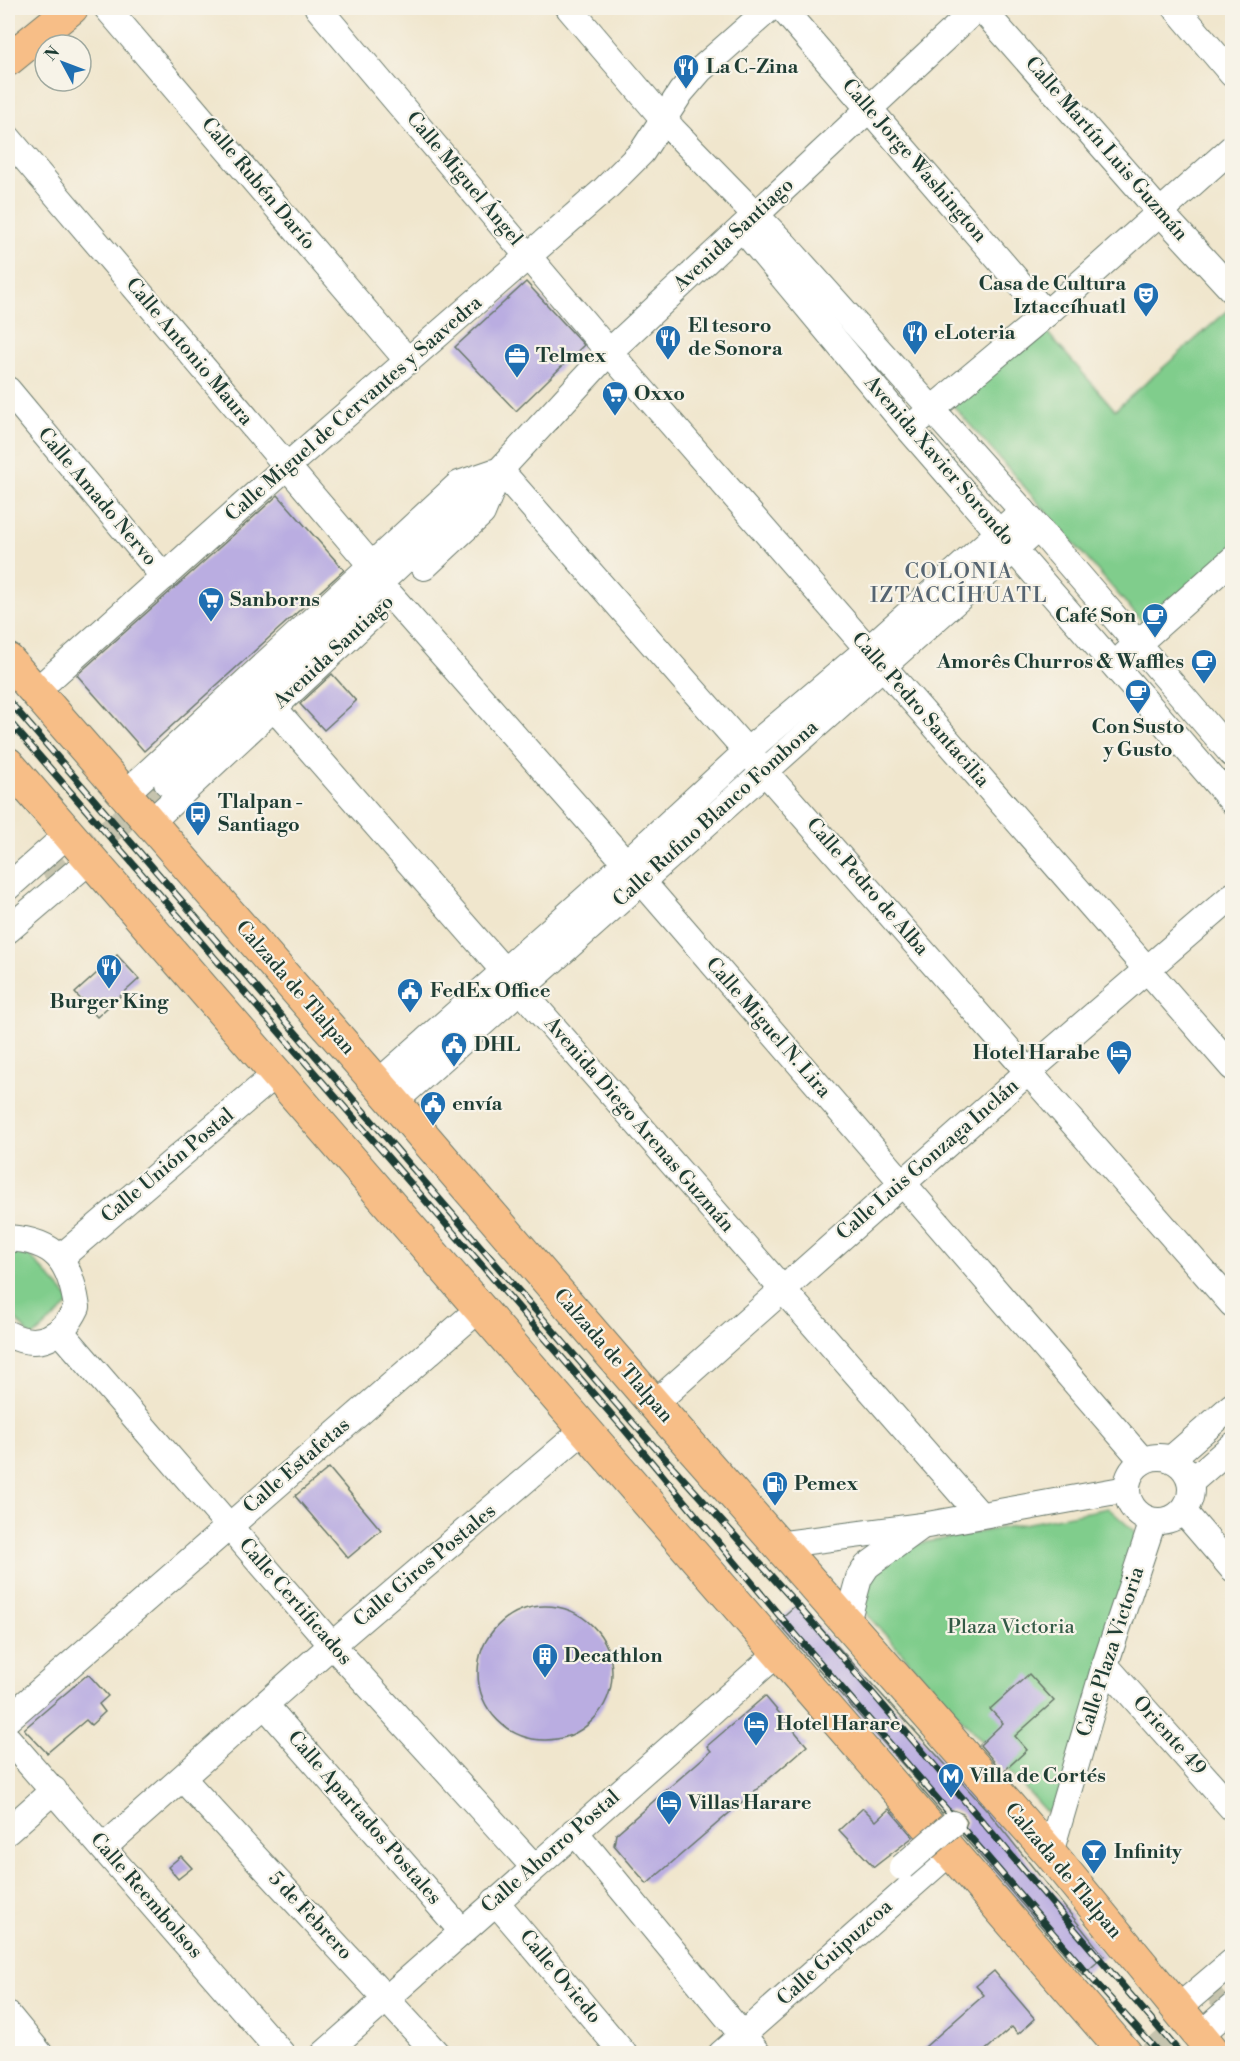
<svg xmlns="http://www.w3.org/2000/svg" width="1240" height="2061" viewBox="0 0 1240 2061" font-family="'Libre Bodoni',serif">
<style>
.green{fill:#80cd8c;stroke:#508560;stroke-width:1.5}
.building{fill:#baade1}
.lines{fill:none;stroke-linecap:round;stroke-linejoin:round}
.minor-tunnel{stroke:#c6c4ae;stroke-width:26;stroke-dasharray:26 13;stroke-linecap:butt}
.minor-casing{stroke:#68786a;stroke-width:28}
.major-casing{stroke:#68786a;stroke-width:34}
.highway-casing{stroke:#68786a;stroke-width:35}
.minor{stroke:#fff;stroke-width:26}
.major{stroke:#f7be87;stroke-width:32}
.highway{stroke:#f7be87;stroke-width:33}
.rail-casing{stroke:#1f3d34;stroke-width:7}
.rail{stroke:#f7f3e8;stroke-width:4.5;stroke-dasharray:14;stroke-linecap:butt}
.minor-bridge-casing{stroke:#68786a;stroke-width:28;stroke-linecap:butt}
.minor-bridge{stroke:#fff;stroke-width:26}
.labels{text-anchor:middle;dominant-baseline:central;stroke-width:4.5;stroke-linejoin:round;paint-order:stroke}
.poi-label{font-size:20px;font-weight:bold;fill:#1f3d34;stroke:#f7f3e8;text-anchor:start}
.street-label{font-size:20px;fill:#1f3d34;stroke:#f7f3e8}
.park-label{font-size:20px;fill:#325a46;stroke:#f7f3e8}
.neighbourhood-label{font-size:21px;letter-spacing:1.5px;fill:#556471;stroke:#f7f3e8}
</style>
<rect width="100%" height="100%" fill="#f7f3e8"/>
<filter id="ink" filterUnits="userSpaceOnUse"><feTurbulence type="fractalNoise" baseFrequency=".0167" numOctaves="2"/><feDisplacementMap in="SourceGraphic" scale="12" xChannelSelector="R" yChannelSelector="G"/><feConvolveMatrix kernelMatrix="1 2 1 2 8 2 1 2 1" color-interpolation-filters="sRGB"/></filter>
<filter id="wash" filterUnits="userSpaceOnUse"><feTurbulence type="fractalNoise" baseFrequency=".008" numOctaves="4" result="noise"/><feDisplacementMap in="SourceGraphic" scale="24" xChannelSelector="R" yChannelSelector="G"/><feGaussianBlur stdDeviation="1.35" result="paint"/><feColorMatrix in="noise" values="0 0 0 0 0 0 0 0 0 0 0 0 0 0 0 0 0 1.4 0 .05"/><feComposite in="paint" operator="in"/></filter>
<g filter="url(#wash)">
<rect width="100%" height="100%" fill="#f0e6cd"/>
<g class="green">
<polygon points="1232,307 1232,549 1145,625 951,403 1040,324 1115,410"/>
<polygon points="22,1247 72,1302 32,1338 8,1311 8,1260"/>
<polygon points="1108,1508 1142,1538 1057,1805 1047,1813 861,1608 867,1578 911,1545"/>
</g>
<g id="blocks">
<g class="building">
<polygon points="526,282 584,345 516,411 455,347"/>
<polygon points="278,495 344,570 144,751 77,675"/>
<polygon points="332,674 356,701 324,730 300,704"/>
<polygon points="117,955 139,979 97,1017 75,993"/>
<polygon points="329,1468 381,1530 348,1558 295,1496"/>
<polygon points="798,1603 986,1809 1104,1956 1083,1975 962,1835 967,1822 963,1814 950,1809 942,1813 917,1784 919,1783 777,1622"/>
<circle cx="545" cy="1673" r="67"/>
<polygon points="88,1674 108,1696 99,1704 105,1712 91,1725 86,1720 47,1753 24,1729"/>
<polygon points="1029,1674 1054,1701 1015,1736 1027,1750 1003,1772 980,1745 1003,1723 990,1709"/>
<polygon points="765,1696 807,1746 647,1884 614,1845 616,1834 711,1751 707,1746"/>
<polygon points="863,1808 876,1821 889,1809 913,1837 874,1867 839,1830"/>
<polygon points="181,1856 192,1868 178,1879 168,1867"/>
<polygon points="994,1971 1035,2019 1018,2034 1012,2027 981,2054 917,2054 984,1995 976,1986"/>
</g>
</g>
</g>
<g filter="url(#ink)">
<use href="#blocks" fill-opacity="0" stroke="#68786a" stroke-width="1.5"/>
<g class="lines">
<g class="minor-tunnel">
<polyline points="45,878 121,822 167,783"/>
<polyline points="1151,2054 1223,1992"/>
</g>
<g class="minor-casing">
<g id="minor">
<polyline points="107,8 408,361"/>
<polyline points="318,8 609,352 1232,1067"/>
<polyline points="569,8 673,130 784,244 1038,528 1232,754"/>
<polyline points="782,8 1046,314"/>
<polyline points="981,8 1160,212 1232,290"/>
<polyline points="1176,8 1232,74"/>
<polyline points="8,138 371,565"/>
<polyline points="742,228 909,429 1232,801"/>
<polyline points="8,390 164,577"/>
<polyline points="918,421 1046,314 1232,148"/>
<polyline points="500,470 1232,1304"/>
<polyline points="424,567 482,513 496,479"/>
<polyline points="392,597 626,863 1143,1461"/>
<polyline points="1125,655 1232,560"/>
<polyline points="35,692 286,467 604,190 642,152 681,92 700,70 770,8"/>
<polyline points="274,708 980,1515"/>
<polyline points="167,783 500,470 609,352 977,8"/>
<polyline points="125,794 459,484 494,472"/>
<polyline points="151,822 371,617"/>
<polyline points="8,887 68,834"/>
<polyline points="8,930 90,860"/>
<polyline points="378,1083 626,863 747,751 880,639 1023,511"/>
<polyline points="394,1102 1038,528"/>
<path d="M8 1238C56 1241 70 1261 77 1307 63 1337 38 1350 8 1334"/>
<polyline points="60,1258 276,1074"/>
<polyline points="61,1332 332,1645 534,1867"/>
<polyline points="654,1404 1028,1072 1232,896"/>
<circle cx="1159" cy="1489" r="32"/>
<polyline points="1171,1459 1232,1406"/>
<polyline points="1191,1482 1232,1446"/>
<polyline points="1183,1511 1232,1568"/>
<polyline points="777,1545 922,1526 1127,1489"/>
<polyline points="847,1622 859,1578 867,1566 918,1529"/>
<polyline points="1105,1665 1232,1808"/>
<polyline points="265,1705 462,1931"/>
<polyline points="8,1719 479,1309"/>
<polyline points="8,1739 282,2054"/>
<polyline points="183,1779 437,2054"/>
<polyline points="8,1831 54,1790"/>
<polyline points="574,1831 758,2054"/>
<polyline points="104,1847 332,1645 585,1429"/>
<polyline points="1050,1853 1105,1665 1153,1521"/>
<polyline points="495,1901 624,2054"/>
<polyline points="1178,2008 1232,1962"/>
<polyline points="8,2015 40,2054"/>
<polyline points="1200,2035 1232,2007"/>
<polyline points="324,2054 779,1652"/>
<polyline points="721,2054 950,1852"/>
</g>
</g>
<g class="major-casing">
<polyline id="major" points="8,60 72,8"/>
</g>
<g class="highway-casing">
<g id="highway">
<polyline points="8,660 394,1102 654,1404 1050,1853 1215,2054"/>
<polyline points="8,764 1126,2054"/>
</g>
</g>
<use href="#minor" class="minor"/>
<use href="#major" class="major"/>
<use href="#highway" class="highway"/>
<g class="rail-casing">
<g id="rail">
<polyline points="8,700 633,1423 793,1600 1181,2054"/>
<polyline points="8,720 624,1429 778,1614 1089,1975 1160,2054"/>
</g>
</g>
<use href="#rail" class="rail"/>
<g class="minor-bridge-casing">
<polyline id="minor-bridge" points="902,1867 952,1824"/>
</g>
<use href="#minor-bridge" class="minor-bridge"/>
</g>
</g>
<defs>
<g id="restaurant-pin" transform="scale(1.35)"><path d="M0 17L-7.5 6A9.5 9.5 0 1 1 7.5 6Z" fill="#1f6fb2" stroke="#f7f3e8"/><path d="M-5-6h1v4h1v-4h1v4h1v-4h1v5L-1.5 .5V6h-2V.5L-5-1ZM5-6V6H3V1.5H1.5Q1.5-4 5-6Z" fill="#fff"/></g>
<g id="theatre-pin" transform="scale(1.35)"><path d="M0 17L-7.5 6A9.5 9.5 0 1 1 7.5 6Z" fill="#1f6fb2" stroke="#f7f3e8"/><path d="M-5-5.5Q0-4 5-5.5V0Q5 5 0 6Q-5 5-5 0ZM-3.3-2.5H-1v1.5H-3.3ZM1-2.5H3.3v1.5H1ZM-2.8 1Q0 5.5 2.8 1Z" fill="#fff"/></g>
<g id="office-pin" transform="scale(1.35)"><path d="M0 17L-7.5 6A9.5 9.5 0 1 1 7.5 6Z" fill="#1f6fb2" stroke="#f7f3e8"/><path d="M-6-3h4V-5.5h4V-3h4V5H-6ZM-1-4.5V-3h2v-1.5ZM-6 0V1H6V0Z" fill="#fff"/></g>
<g id="supermarket-pin" transform="scale(1.35)"><path d="M0 17L-7.5 6A9.5 9.5 0 1 1 7.5 6Z" fill="#1f6fb2" stroke="#f7f3e8"/><path d="M-6-5.5h2.5l.6 2H6L4.5 2H-2.5L-4.4-4H-6ZM-1.5 3.2a1.3 1.3 0 1 0 .1 0ZM3 3.2a1.3 1.3 0 1 0 .1 0Z" fill="#fff"/></g>
<g id="cafe-pin" transform="scale(1.35)"><path d="M0 17L-7.5 6A9.5 9.5 0 1 1 7.5 6Z" fill="#1f6fb2" stroke="#f7f3e8"/><path d="M-5.5-4.5H6V0H3Q3 3.5 0 3.5H-2.5Q-5.5 3.5-5.5 0ZM3-3.2v2h1.7v-2ZM-6 4.5H4V6H-6Z" fill="#fff"/></g>
<g id="bus-pin" transform="scale(1.35)"><path d="M0 17L-7.5 6A9.5 9.5 0 1 1 7.5 6Z" fill="#1f6fb2" stroke="#f7f3e8"/><path d="M-5-6H5V4H4V6H2V4H-2V6H-4V4H-5ZM-3.5-4V0h7V-4ZM-3.5 1.2v1.5H-2V1.2ZM2 1.2v1.5H3.5V1.2Z" fill="#fff"/></g>
<g id="civic-pin" transform="scale(1.35)"><path d="M0 17L-7.5 6A9.5 9.5 0 1 1 7.5 6Z" fill="#1f6fb2" stroke="#f7f3e8"/><path d="M-.6-6.5H3V-4.5H.6V-3L4-1V1h2V6H-6V1h2V-1L-.6-3ZM-1.2 2.5V6h2.4V2.5Z" fill="#fff"/></g>
<g id="hotel-pin" transform="scale(1.35)"><path d="M0 17L-7.5 6A9.5 9.5 0 1 1 7.5 6Z" fill="#1f6fb2" stroke="#f7f3e8"/><path d="M-6-4.5h1.5V1H6V5H4.5V3h-9V5H-6ZM-4 0a1.8 1.8 0 1 1 3.6 0ZM.5 0V-2.5h3Q6-2.5 6 0Z" fill="#fff"/></g>
<g id="fuel-pin" transform="scale(1.35)"><path d="M0 17L-7.5 6A9.5 9.5 0 1 1 7.5 6Z" fill="#1f6fb2" stroke="#f7f3e8"/><path d="M-5.5-6h7V0h2V4h1.3V-2.5L3-4.5l.8-.8L6-3V5H2.5V1h-1V6h-7ZM-4.2-4.7v3.2H.2V-4.7Z" fill="#fff"/></g>
<g id="building-pin" transform="scale(1.35)"><path d="M0 17L-7.5 6A9.5 9.5 0 1 1 7.5 6Z" fill="#1f6fb2" stroke="#f7f3e8"/><path d="M-4-6H4V6H1V3H-1V6H-4ZM-2.5-4.3h1.7v1.8h-1.7ZM.8-4.3h1.7v1.8H.8ZM-2.5-1h1.7V.8h-1.7ZM.8-1h1.7V.8H.8Z" fill="#fff"/></g>
<g id="metro-pin" transform="scale(1.35)"><path d="M0 17L-7.5 6A9.5 9.5 0 1 1 7.5 6Z" fill="#1f6fb2" stroke="#f7f3e8"/><path d="M-5.5 5V-5H-3L0 0L3-5H5.5V5H3V-.5L0 4L-3-.5V5Z" fill="#fff"/></g>
<g id="bar-pin" transform="scale(1.35)"><path d="M0 17L-7.5 6A9.5 9.5 0 1 1 7.5 6Z" fill="#1f6fb2" stroke="#f7f3e8"/><path d="M-6-5H6L.8 .8V4.5H3.5V6h-7V4.5H-.8V.8Z" fill="#fff"/></g>
</defs>
<g fill-rule="evenodd">
<use href="#restaurant-pin" x="686" y="67"/>
<use href="#theatre-pin" x="1146" y="295"/>
<use href="#restaurant-pin" x="915" y="333"/>
<use href="#restaurant-pin" x="668" y="338"/>
<use href="#office-pin" x="517" y="356"/>
<use href="#supermarket-pin" x="615" y="394"/>
<use href="#supermarket-pin" x="211" y="600"/>
<use href="#cafe-pin" x="1155" y="616"/>
<use href="#cafe-pin" x="1204" y="662"/>
<use href="#cafe-pin" x="1138" y="692"/>
<use href="#bus-pin" x="198" y="814"/>
<use href="#restaurant-pin" x="109" y="967"/>
<use href="#civic-pin" x="410" y="991"/>
<use href="#civic-pin" x="454" y="1045"/>
<use href="#hotel-pin" x="1119" y="1053"/>
<use href="#civic-pin" x="433" y="1104"/>
<use href="#fuel-pin" x="775" y="1484"/>
<use href="#building-pin" x="545" y="1656"/>
<use href="#hotel-pin" x="756" y="1724"/>
<use href="#metro-pin" x="951" y="1776"/>
<use href="#hotel-pin" x="669" y="1803"/>
<use href="#bar-pin" x="1094" y="1852"/>
</g>
<g class="labels">
<g class="poi-label">
<text x="706" y="67">La C-Zina</text>
<text x="1126" y="284" text-anchor="end">Casa de Cultura<tspan x="1126" dy="23">Iztaccíhuatl</tspan></text>
<text x="688" y="326">El tesoro<tspan x="688" dy="23">de Sonora</tspan></text>
<text x="934" y="333">eLoteria</text>
<text x="536" y="356">Telmex</text>
<text x="634" y="394">Oxxo</text>
<text x="230" y="600">Sanborns</text>
<text x="1136" y="616" text-anchor="end">Café Son</text>
<text x="1184" y="662" text-anchor="end">Amorês Churros &amp; Waffles</text>
<text x="1138" y="727" text-anchor="middle">Con Susto<tspan x="1138" dy="23">y Gusto</tspan></text>
<text x="218" y="802">Tlalpan -<tspan x="218" dy="23">Santiago</tspan></text>
<text x="430" y="991">FedEx Office</text>
<text x="109" y="1002" text-anchor="middle">Burger King</text>
<text x="474" y="1045">DHL</text>
<text x="1100" y="1053" text-anchor="end">Hotel Harabe</text>
<text x="452" y="1104">envía</text>
<text x="794" y="1484">Pemex</text>
<text x="564" y="1656">Decathlon</text>
<text x="776" y="1724">Hotel Harare</text>
<text x="970" y="1776">Villa de Cortés</text>
<text x="688" y="1803">Villas Harare</text>
<text x="1114" y="1852">Infinity</text>
</g>
<g class="street-label">
<text transform="translate(1106 149) rotate(49)">Calle Martín Luis Guzmán</text>
<text transform="translate(914 161) rotate(49)">Calle Jorge Washington</text>
<text transform="translate(464 179) rotate(50)">Calle Miguel Ángel</text>
<text transform="translate(258 184) rotate(50)">Calle Rubén Darío</text>
<text transform="translate(734 235) rotate(-43)">Avenida Santiago</text>
<text transform="translate(189 352) rotate(50)">Calle Antonio Maura</text>
<text transform="translate(354 409) rotate(-41)">Calle Miguel de Cervantes y Saavedra</text>
<text transform="translate(939 461) rotate(49)">Avenida Xavier Sorondo</text>
<text transform="translate(97 497) rotate(50)">Calle Amado Nervo</text>
<text transform="translate(334 652) rotate(-43)">Avenida Santiago</text>
<text transform="translate(920 710) rotate(49)">Calle Pedro Santacilia</text>
<text transform="translate(716 814) rotate(-42)">Calle Rufino Blanco Fombona</text>
<text transform="translate(867 887) rotate(49)">Calle Pedro de Alba</text>
<text transform="translate(295 988) rotate(49)">Calzada de Tlalpan</text>
<text transform="translate(768 1028) rotate(49)">Calle Miguel N. Lira</text>
<text transform="translate(639 1125) rotate(49)">Avenida Diego Arenas Guzmán</text>
<text transform="translate(928 1160) rotate(-41)">Calle Luis Gonzaga Inclán</text>
<text transform="translate(168 1166) rotate(-40)">Calle Unión Postal</text>
<text transform="translate(613 1356) rotate(49)">Calzada de Tlalpan</text>
<text transform="translate(297 1466) rotate(-41)">Calle Estafetas</text>
<text transform="translate(425 1566) rotate(-40)">Calle Giros Postales</text>
<text transform="translate(295 1602) rotate(49)">Calle Certificados</text>
<text transform="translate(1111 1652) rotate(-72)">Calle Plaza Victoria</text>
<text transform="translate(1169 1736) rotate(48)">Oriente 49</text>
<text transform="translate(364 1818) rotate(49)">Calle Apartados Postales</text>
<text transform="translate(551 1852) rotate(-41)">Calle Ahorro Postal</text>
<text transform="translate(1063 1871) rotate(50)">Calzada de Tlalpan</text>
<text transform="translate(146 1896) rotate(49)">Calle Reembolsos</text>
<text transform="translate(310 1916) rotate(47)">5 de Febrero</text>
<text transform="translate(835 1953) rotate(-42)">Calle Guipuzcoa</text>
<text transform="translate(560 1977) rotate(50)">Calle Oviedo</text>
</g>
<g class="park-label">
<text x="1011" y="1627">Plaza Victoria</text>
</g>
<g class="neighbourhood-label">
<text x="959" y="572">COLONIA<tspan x="959" dy="24">IZTACCÍHUATL</tspan></text>
</g>
</g>
<rect width="1240" height="2061" fill="none" stroke="#f7f3e8" stroke-width="30"/>
<g transform="translate(63 63) rotate(311)"><circle r="28" fill="#f7f3e8" stroke="#a1aaa0" stroke-width="1.5"/>
<path d="M0-4.5L10 22L0 15L-10 22Z" fill="#1f6fb2"/>
<text y="-9" font-size="16" font-weight="bold" text-anchor="middle" fill="#1f3d34">N</text>
</g>
</svg>
